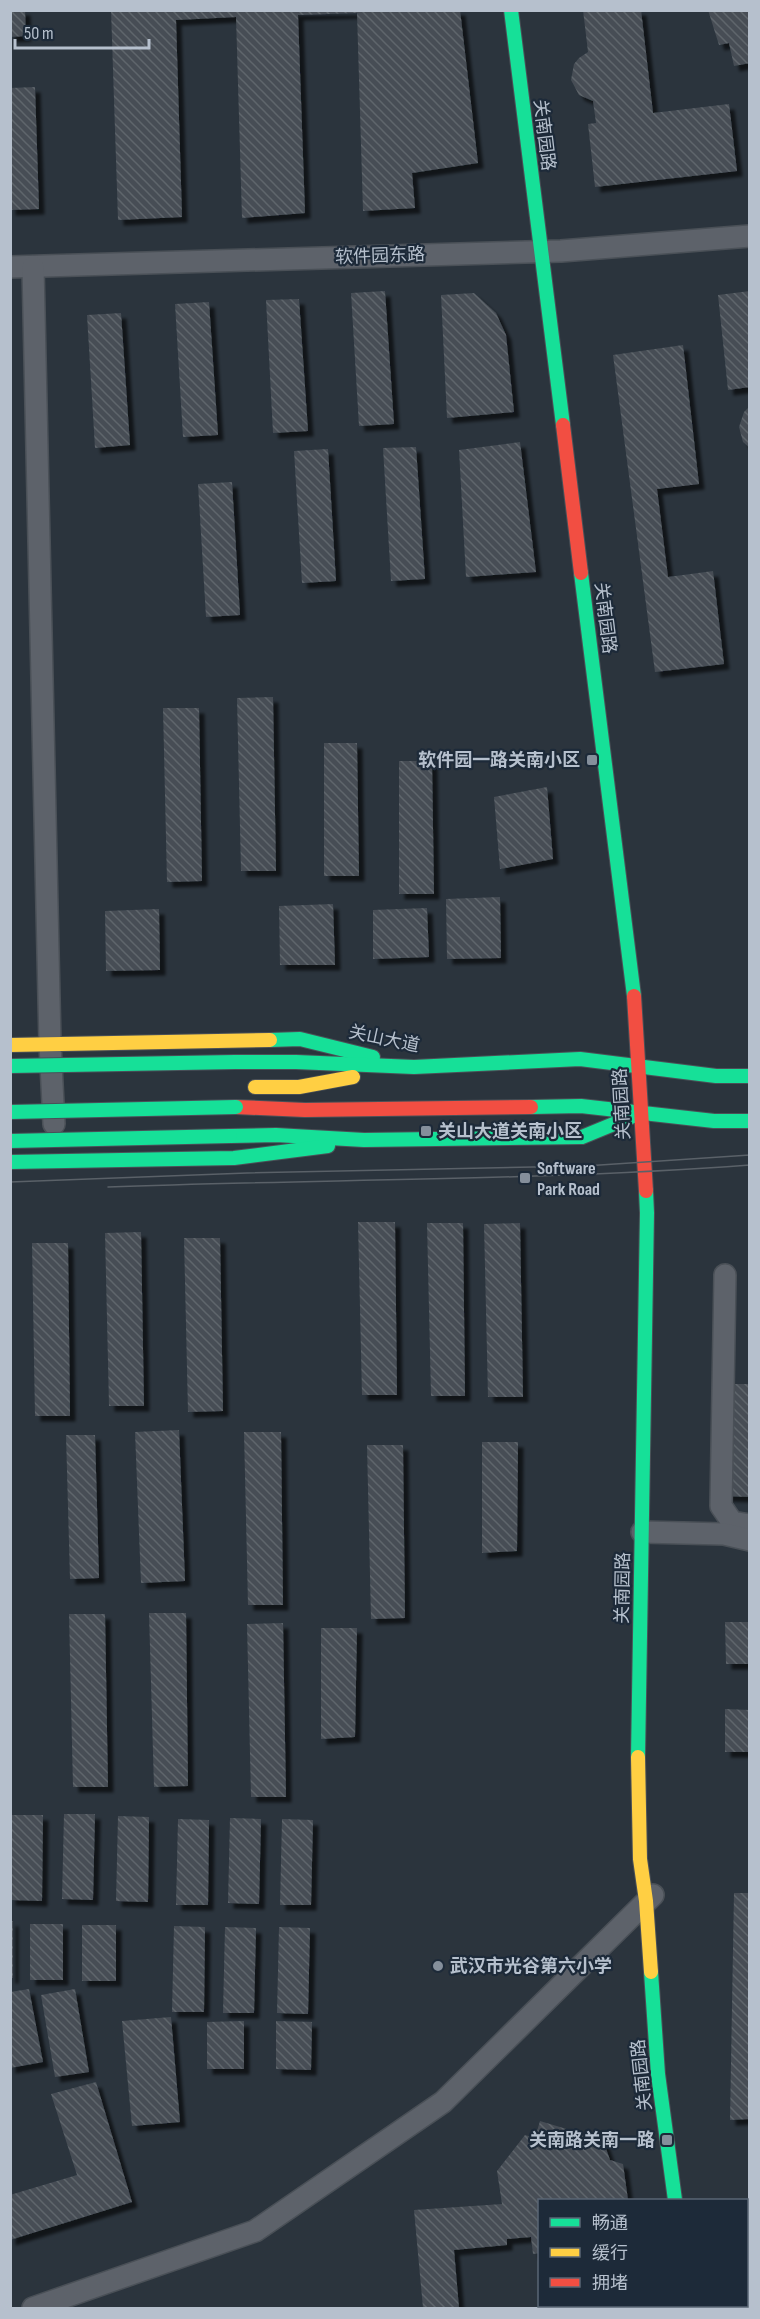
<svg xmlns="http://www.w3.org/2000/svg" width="760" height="2319" viewBox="0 0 760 2319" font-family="'Sofia Sans Condensed','Noto Sans SC',sans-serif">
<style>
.building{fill:url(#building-back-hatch);filter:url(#shadow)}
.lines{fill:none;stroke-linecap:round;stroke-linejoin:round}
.street-casing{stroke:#4a5057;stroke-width:24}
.fast-casing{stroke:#4a5057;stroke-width:16}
.slow-casing{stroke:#4a5057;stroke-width:16}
.jam-casing{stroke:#4a5057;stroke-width:16}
.street{stroke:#5d626a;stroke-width:21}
.fast{stroke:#16e098;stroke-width:14}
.slow{stroke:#ffcf43;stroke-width:14}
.jam{stroke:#f24e42;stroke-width:14}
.tram{stroke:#5a6168;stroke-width:1.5}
.fast-bridge-casing{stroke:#495059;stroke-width:16;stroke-linecap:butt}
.fast-bridge{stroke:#16e098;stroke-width:14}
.poi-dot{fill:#858f9b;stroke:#1d2a39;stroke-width:2}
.labels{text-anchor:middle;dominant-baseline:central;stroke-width:4.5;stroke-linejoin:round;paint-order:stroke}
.street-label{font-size:18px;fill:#b6c0cd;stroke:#1d2a39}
.poi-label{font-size:18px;font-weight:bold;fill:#b6c0cd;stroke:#1d2a39;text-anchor:start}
</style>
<defs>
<pattern id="building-back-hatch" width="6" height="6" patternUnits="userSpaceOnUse" patternTransform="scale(1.5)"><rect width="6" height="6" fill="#464d55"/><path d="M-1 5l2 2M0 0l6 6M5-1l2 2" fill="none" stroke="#5e656c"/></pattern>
<filter id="shadow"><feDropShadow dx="5.5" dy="5.5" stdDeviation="1.5" flood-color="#0009"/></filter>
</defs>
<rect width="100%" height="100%" fill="#2b343d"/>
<g class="building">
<polygon points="10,10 25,10 26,36 10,37"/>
<polygon points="111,10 460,10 478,163 412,173 415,208 363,211 357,13 298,15 305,213 242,218 236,17 176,20 182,217 118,220"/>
<polygon points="583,10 641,10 653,113 729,104 737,171 595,187 588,124 596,123 593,101 579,95 571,80 574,64 579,58 588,52"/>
<polygon points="708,10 750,10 750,63 734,66 729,43 719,45"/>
<polygon points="35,87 39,209 10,210 10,88"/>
<polygon points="385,291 394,424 359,426 351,293"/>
<polygon points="750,291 750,387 728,390 718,295"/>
<polygon points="474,293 496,313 506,335 514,412 447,418 441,295"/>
<polygon points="299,299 308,431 273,433 266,300"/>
<polygon points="209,302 218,435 183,437 175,304"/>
<polygon points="121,313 130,445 95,448 87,315"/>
<polygon points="683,345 699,484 657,489 668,577 713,571 724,664 655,672 613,355"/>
<polygon points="750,406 750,448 743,442 739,427 744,412"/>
<polygon points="520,442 536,572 466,577 459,450"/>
<polygon points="416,447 425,579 391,581 383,448"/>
<polygon points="328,449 336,581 302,583 294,451"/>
<polygon points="232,482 240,615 206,617 198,484"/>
<polygon points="273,697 276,871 241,871 237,698"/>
<polygon points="163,708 199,708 202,881 167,882"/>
<polygon points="324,743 357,743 359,876 324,876"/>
<polygon points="399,761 432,761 434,894 399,894"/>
<polygon points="547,787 553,859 500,869 494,797"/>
<polygon points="500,897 501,958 447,959 446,899"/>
<polygon points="333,904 335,965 280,965 279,906"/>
<polygon points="427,908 429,957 373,959 373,910"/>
<polygon points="159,909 160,970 106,971 105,911"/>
<polygon points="358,1222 395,1222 397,1395 362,1395"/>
<polygon points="427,1223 463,1223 465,1396 431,1396"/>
<polygon points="520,1223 523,1397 488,1397 484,1224"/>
<polygon points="141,1232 144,1406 109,1406 105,1233"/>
<polygon points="184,1238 220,1238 223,1411 188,1412"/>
<polygon points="32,1243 68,1243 70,1416 35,1416"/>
<polygon points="724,1384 750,1384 750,1497 721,1496"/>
<polygon points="179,1430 185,1581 141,1583 135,1432"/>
<polygon points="244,1432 281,1432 283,1605 248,1605"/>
<polygon points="66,1435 95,1435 99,1578 70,1579"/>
<polygon points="482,1442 518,1442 517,1551 482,1553"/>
<polygon points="367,1445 403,1445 405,1618 371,1619"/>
<polygon points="149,1613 186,1613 188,1786 154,1787"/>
<polygon points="69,1614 105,1614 108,1787 73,1787"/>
<polygon points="725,1622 750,1622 750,1664 726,1664"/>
<polygon points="283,1623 286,1797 251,1797 247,1624"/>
<polygon points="321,1628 357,1628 355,1737 321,1739"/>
<polygon points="725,1709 750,1710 750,1752 725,1752"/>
<polygon points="64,1814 95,1814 93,1900 62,1899"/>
<polygon points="12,1815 43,1815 42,1901 10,1900"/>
<polygon points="118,1816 149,1817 148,1902 116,1901"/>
<polygon points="230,1818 261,1819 259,1904 228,1903"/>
<polygon points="178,1819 209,1820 208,1905 176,1905"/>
<polygon points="282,1819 313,1820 311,1905 280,1905"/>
<polygon points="734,1893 750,1893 750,2119 730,2120"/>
<rect x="10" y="1921" width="3" height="57"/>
<rect x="30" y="1924" width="33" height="56"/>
<rect x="82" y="1925" width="34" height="56"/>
<polygon points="174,1926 205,1927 204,2012 172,2012"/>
<polygon points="225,1927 256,1928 254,2013 223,2013"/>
<polygon points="279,1927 310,1928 308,2014 277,2013"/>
<polygon points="29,1989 43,2062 10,2068 10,1992"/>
<polygon points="75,1989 89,2072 55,2077 41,1995"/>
<polygon points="171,2017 180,2122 132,2126 122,2021"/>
<polygon points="244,2021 244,2069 207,2069 207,2022"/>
<polygon points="276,2021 312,2022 311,2070 276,2069"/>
<polygon points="96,2082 132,2202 10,2240 10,2195 77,2175 51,2094"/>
<polygon points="540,2121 603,2140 610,2160 623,2164 628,2200 540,2200 540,2253 533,2254 531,2237 507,2239 507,2245 454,2250 459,2308 423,2308 414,2210 502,2204 497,2171 525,2135 535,2138"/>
<polygon points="545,2306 639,2306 640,2308 546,2308"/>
</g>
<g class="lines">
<g class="street-casing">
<g id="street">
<polyline points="10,267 561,251 750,236"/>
<polyline points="33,267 50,1044 54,1124"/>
<polyline points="725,1275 721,1506 732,1522 750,1525"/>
<polyline points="642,1532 724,1534 750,1540"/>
<polyline points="33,2308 255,2231 443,2102 653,1895"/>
</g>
</g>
<g class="fast-casing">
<g id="fast">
<polyline points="511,10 563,425"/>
<polyline points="581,573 634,996"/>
<polyline points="270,1040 300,1039 373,1057"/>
<polyline points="235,1062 296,1062 414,1067 580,1059 716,1076 750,1076"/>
<polyline points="531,1107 581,1106 714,1121 750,1121"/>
<polyline points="230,1136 276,1135 364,1140 582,1137 638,1114"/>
<polyline points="10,1162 234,1158 328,1146"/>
<polyline points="638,1757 647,1213 646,1191"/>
<polyline points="651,1972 658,2074 675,2200"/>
</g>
</g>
<g class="slow-casing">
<g id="slow">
<polyline points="10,1045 270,1040"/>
<polyline points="255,1087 299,1087 353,1077"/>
<polyline points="638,1757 640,1859 646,1901 651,1972"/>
</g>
</g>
<g class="jam-casing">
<g id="jam">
<polyline points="563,425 581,573"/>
<polyline points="634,996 646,1191"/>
<polyline points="236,1107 305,1110 531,1107"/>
<polyline points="690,2306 690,2308"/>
</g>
</g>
<use href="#street" class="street"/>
<use href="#fast" class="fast"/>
<use href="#slow" class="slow"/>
<use href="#jam" class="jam"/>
<g class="tram">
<polyline points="10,1182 247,1173 585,1166 750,1155"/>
<path d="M108 1187C322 1179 536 1181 750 1165"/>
</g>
<g class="fast-bridge-casing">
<g id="fast-bridge">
<polyline points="10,1066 235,1062"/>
<polyline points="10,1112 236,1107"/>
<polyline points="10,1141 230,1136"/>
</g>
</g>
<use href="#fast-bridge" class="fast-bridge"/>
</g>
<g class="poi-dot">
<rect x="586" y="754" width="12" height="12" rx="3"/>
<rect x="420" y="1125" width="12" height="12" rx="3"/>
<rect x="519" y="1172" width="12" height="12" rx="3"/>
<circle cx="438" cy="1966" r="6"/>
<rect x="661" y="2134" width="12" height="12" rx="3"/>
</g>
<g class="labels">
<g class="street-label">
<text transform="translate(544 135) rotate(83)">关南园路</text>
<text transform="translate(380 256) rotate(-2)">软件园东路</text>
<text transform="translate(605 618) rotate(83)">关南园路</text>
<text transform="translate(384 1039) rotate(12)">关山大道</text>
<text transform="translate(622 1104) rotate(-93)">关南园路</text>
<text transform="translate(623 1588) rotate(-89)">关南园路</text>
<text transform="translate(642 2075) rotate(-96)">关南园路</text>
</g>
<g class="poi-label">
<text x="580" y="760" text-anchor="end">软件园一路关南小区</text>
<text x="438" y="1131">关山大道关南小区</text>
<text x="537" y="1168">Software<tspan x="537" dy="21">Park Road</tspan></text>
<text x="450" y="1966">武汉市光谷第六小学</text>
<text x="655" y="2140" text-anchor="end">关南路关南一路</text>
</g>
</g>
<rect width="760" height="2319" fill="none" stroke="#b6c0cd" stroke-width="24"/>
<rect x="538" y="2199" width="210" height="108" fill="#1d2a39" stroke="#5a6674" stroke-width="1.5"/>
<rect x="550" y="2218" width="30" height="9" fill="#16e098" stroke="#5a6674" stroke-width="1.5"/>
<text x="592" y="2229" font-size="18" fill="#b6c0cd">畅通</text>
<rect x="550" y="2248" width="30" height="9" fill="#ffcf43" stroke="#5a6674" stroke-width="1.5"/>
<text x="592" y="2259" font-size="18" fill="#b6c0cd">缓行</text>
<rect x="550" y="2278" width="30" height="9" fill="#f24e42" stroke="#5a6674" stroke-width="1.5"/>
<text x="592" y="2289" font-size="18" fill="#b6c0cd">拥堵</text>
<path d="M15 39v9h134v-9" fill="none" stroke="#b6c0cd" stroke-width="3"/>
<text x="24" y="39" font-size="18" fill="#b6c0cd" stroke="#1d2a39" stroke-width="4.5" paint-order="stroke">50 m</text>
</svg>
